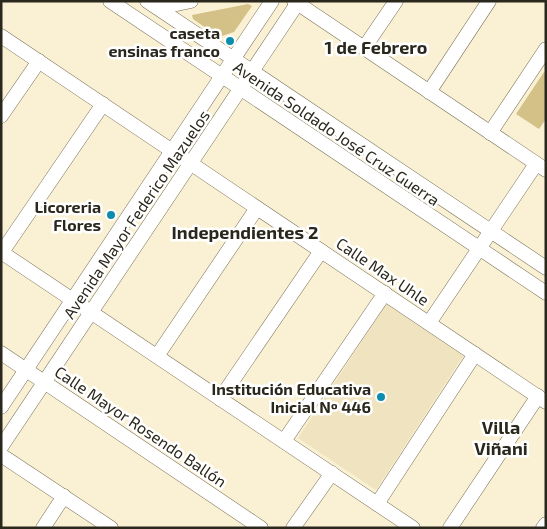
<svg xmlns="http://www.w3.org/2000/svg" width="547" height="529" viewBox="0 0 547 529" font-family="'Exo 2',sans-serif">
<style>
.built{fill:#f0e4c0}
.green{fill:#d4c188}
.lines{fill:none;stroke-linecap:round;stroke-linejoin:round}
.minor-casing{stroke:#7b7259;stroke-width:15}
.minor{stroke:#fff;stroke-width:14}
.poi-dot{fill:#0d8dad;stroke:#fff;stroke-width:2}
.labels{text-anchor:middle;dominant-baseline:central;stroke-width:5;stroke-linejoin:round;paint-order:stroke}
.poi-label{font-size:16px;font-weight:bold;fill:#2a271c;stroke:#fff;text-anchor:end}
.street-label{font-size:16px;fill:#2a271c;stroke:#fff}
.neighbourhood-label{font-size:18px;font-weight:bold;fill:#2a271c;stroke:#fff}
</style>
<rect width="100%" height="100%" fill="#faf1d4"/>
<polygon class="built" points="387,303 464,355 376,490 298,438"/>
<g class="green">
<polygon points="248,4 252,6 234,32 219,37 193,19 192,15"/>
<polygon points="544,72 546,74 546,119 539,129 516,114"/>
</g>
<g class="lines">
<g class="minor-casing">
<g id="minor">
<polyline points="110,1 546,293"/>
<polyline points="147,1 546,268"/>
<polyline points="294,1 546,170"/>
<polyline points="158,8 191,1"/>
<polyline points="1,36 546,402"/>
<polyline points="364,48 396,1"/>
<polyline points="429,92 489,1"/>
<polyline points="1,116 39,61"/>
<polyline points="490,133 546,49"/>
<polyline points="1,252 413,528"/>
<polyline points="2,252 103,104"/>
<polyline points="429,323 536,164"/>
<polyline points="1,353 261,528"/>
<polyline points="157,356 257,208"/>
<polyline points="220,399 321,251"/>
<polyline points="1,407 272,1"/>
<polyline points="284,441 385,293"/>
<polyline points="1,447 299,1"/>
<polyline points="1,455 111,528"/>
<polyline points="377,504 475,354"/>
<polyline points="43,528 64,496"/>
<polyline points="293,528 332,473"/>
<polyline points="450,528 538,396"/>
<polyline points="543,528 546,524"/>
</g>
</g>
<use href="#minor" class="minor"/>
</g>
<g class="poi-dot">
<circle cx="230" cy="41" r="5"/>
<circle cx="111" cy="215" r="5"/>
<circle cx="381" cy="397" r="5"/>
</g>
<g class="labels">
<g class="poi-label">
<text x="220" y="32">caseta<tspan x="220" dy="18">ensinas franco</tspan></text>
<text x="101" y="206">Licoreria<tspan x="101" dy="18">Flores</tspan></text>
<text x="371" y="388">Institución Educativa<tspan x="371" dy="18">Inicial Nº 446</tspan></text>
</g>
<g class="street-label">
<text transform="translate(337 133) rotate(34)">Avenida Soldado José Cruz Guerra</text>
<text transform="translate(136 214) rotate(-56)">Avenida Mayor Federico Mazuelos</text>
<text transform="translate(383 271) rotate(34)">Calle Max Uhle</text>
<text transform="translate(141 426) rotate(34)">Calle Mayor Rosendo Ballón</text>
</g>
<g class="neighbourhood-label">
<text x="376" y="47">1 de Febrero</text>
<text x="245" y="232">Independientes 2</text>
<text x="501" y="427">Villa<tspan x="501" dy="21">Viñani</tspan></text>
</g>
</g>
<rect width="547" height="529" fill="none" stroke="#2a271c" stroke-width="5"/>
</svg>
